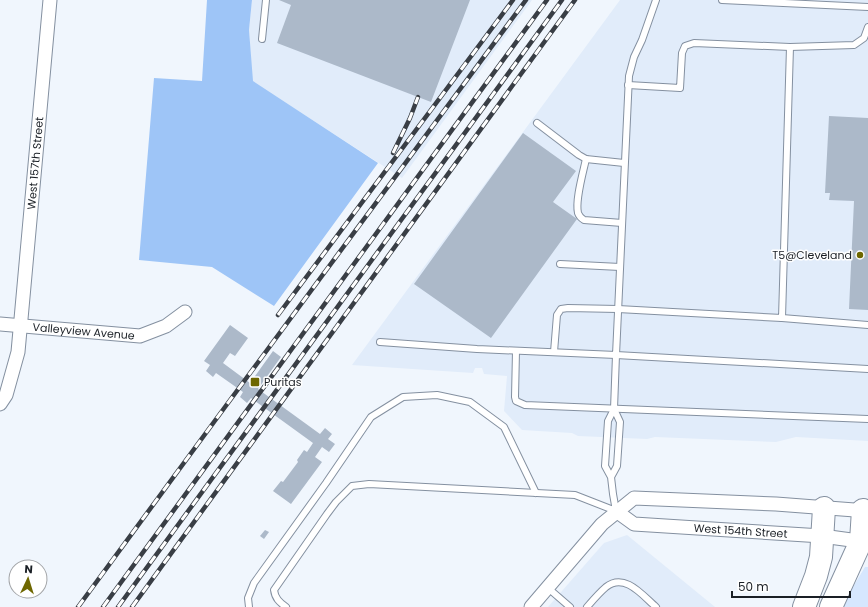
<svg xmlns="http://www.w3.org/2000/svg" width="868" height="607" viewBox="0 0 868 607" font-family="Poppins,sans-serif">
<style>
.built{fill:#e1ecfa}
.green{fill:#d6e7fe}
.forest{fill:#9ec5f7}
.building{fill:#acb9c9}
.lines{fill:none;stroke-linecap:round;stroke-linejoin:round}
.service-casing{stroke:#8490a0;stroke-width:8}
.minor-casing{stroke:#8490a0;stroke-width:15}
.motorway-casing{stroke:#8490a0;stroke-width:24}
.service{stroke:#fff;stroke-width:6}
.minor{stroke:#fff;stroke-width:13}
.motorway{stroke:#fff;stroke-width:22}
.rail-casing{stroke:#393e45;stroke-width:4.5}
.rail{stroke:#fff;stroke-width:3;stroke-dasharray:9;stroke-linecap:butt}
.poi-dot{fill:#6e6700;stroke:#fff;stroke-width:1.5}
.labels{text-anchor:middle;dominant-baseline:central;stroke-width:3;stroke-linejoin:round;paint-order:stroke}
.street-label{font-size:11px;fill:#1a1f25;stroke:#fff}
.poi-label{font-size:11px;fill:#1a1f25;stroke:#fff;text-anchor:end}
</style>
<rect width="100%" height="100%" fill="#f0f6fd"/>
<g class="built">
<polygon points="252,0 532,0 402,178 252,81 249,30"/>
<polygon points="620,0 868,0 868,441 796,437 776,442 655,437 647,439 578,436 572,433 522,430 504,411 507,376 484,374 482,368 475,368 473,373 352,365"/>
<polygon points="627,535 715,607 548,607 604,543"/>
</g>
<polygon class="green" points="865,567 868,567 868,607 841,607"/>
<polygon class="forest" points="207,0 252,0 249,30 253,81 378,163 274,306 212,267 139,260 154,78 202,81"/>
<g class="building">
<polygon points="279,0 470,0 431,102 277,43 291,5"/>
<polygon points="829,116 868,118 868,310 849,309 854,201 829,200 830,193 825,193"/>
<polygon points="523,133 576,171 553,202 577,219 491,338 414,284"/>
<polygon points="230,325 248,338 235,356 230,353 223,363 250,383 273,351 281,357 258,389 320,434 325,428 332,434 328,439 335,444 329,452 322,447 315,457 322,462 291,504 273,491 281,481 283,482 298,462 297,460 304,450 307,452 313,443 251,398 247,403 240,397 243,392 216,373 213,377 206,371 210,365 204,361"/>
<polygon points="265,530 269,532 264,539 260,536"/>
</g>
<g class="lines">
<g class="service-casing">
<g id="service">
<polyline points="722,0 868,7"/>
<polyline points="262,39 266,0"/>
<polyline points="628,85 680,88 682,53 685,46 694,43 790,47 854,45 864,38 868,27"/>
<polyline points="537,123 579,155 586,159 624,163"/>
<path d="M586 159C583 173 575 200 578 213 579 216 581 218 584 220L622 223"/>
<polyline points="560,264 620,267"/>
<polyline points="782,318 868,325"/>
<polyline points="380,342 477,349 616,355 629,76 634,57 642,40 656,0"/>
<polyline points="516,351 515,397 516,401 525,405 868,419"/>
<polyline points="554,352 557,315 561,309 568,308 618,309 782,318 790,47"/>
<polyline points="614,409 616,355 868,369"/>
<polyline points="611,477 617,466 620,422 614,409 608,421 605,466 611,477 613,494 616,511"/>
<polyline points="548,588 570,607"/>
<polyline points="249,607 248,598 254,583 326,483 371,417 403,397 437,395 470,402 504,427 536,493"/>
<path d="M286 607C279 602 275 598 274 590L327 514 336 502 352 486 369 484 575 495 616 511"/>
<path d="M587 607C593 600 599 593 606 587 625 572 643 596 656 607"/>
</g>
</g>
<g class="minor-casing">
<g id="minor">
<path id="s1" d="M0 324 140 336 166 326 185 312"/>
<path id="s2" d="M0 404 6 395 18 352 50 0"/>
<path id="s3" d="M616 511 634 524 822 536 866 542"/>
<polyline points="531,607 602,524 634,498 776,504 868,511"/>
</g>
</g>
<g class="motorway-casing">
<g id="motorway">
<polyline points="804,607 816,576 821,557 824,508"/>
<polyline points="831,607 861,541 863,510"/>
</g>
</g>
<use href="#service" class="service"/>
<use href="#minor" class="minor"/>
<use href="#motorway" class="motorway"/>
<g class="rail-casing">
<g id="rail">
<polyline points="393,153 410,118 418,97"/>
<polyline points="278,315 513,0"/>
<polyline points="78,607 225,407 526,0"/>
<polyline points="103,607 547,0"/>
<polyline points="118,607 562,0"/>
<polyline points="132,607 575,0"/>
</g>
</g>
<use href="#rail" class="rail"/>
</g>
<g class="poi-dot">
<circle cx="860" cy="255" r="4"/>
<rect x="250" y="377" width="10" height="10" rx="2"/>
</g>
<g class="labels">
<g class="street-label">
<text stroke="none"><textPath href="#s2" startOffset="245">West 157th Street</textPath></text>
<text stroke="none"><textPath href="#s1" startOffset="84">Valleyview Avenue</textPath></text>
<text stroke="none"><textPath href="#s3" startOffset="129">West 154th Street</textPath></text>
</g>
<g class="poi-label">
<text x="852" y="255">T5@Cleveland</text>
<text x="264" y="382" text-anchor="start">Puritas</text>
</g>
</g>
<g transform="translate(28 579) rotate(4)"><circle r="19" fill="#ffffff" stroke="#a3a5a8"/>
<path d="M0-3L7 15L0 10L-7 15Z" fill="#6e6700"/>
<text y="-6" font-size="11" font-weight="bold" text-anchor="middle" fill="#1a1f25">N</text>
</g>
<path d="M732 591v6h118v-6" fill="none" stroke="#1a1f25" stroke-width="2"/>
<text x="738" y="591" font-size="12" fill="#1a1f25" stroke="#ffffff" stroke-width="3" paint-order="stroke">50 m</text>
</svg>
